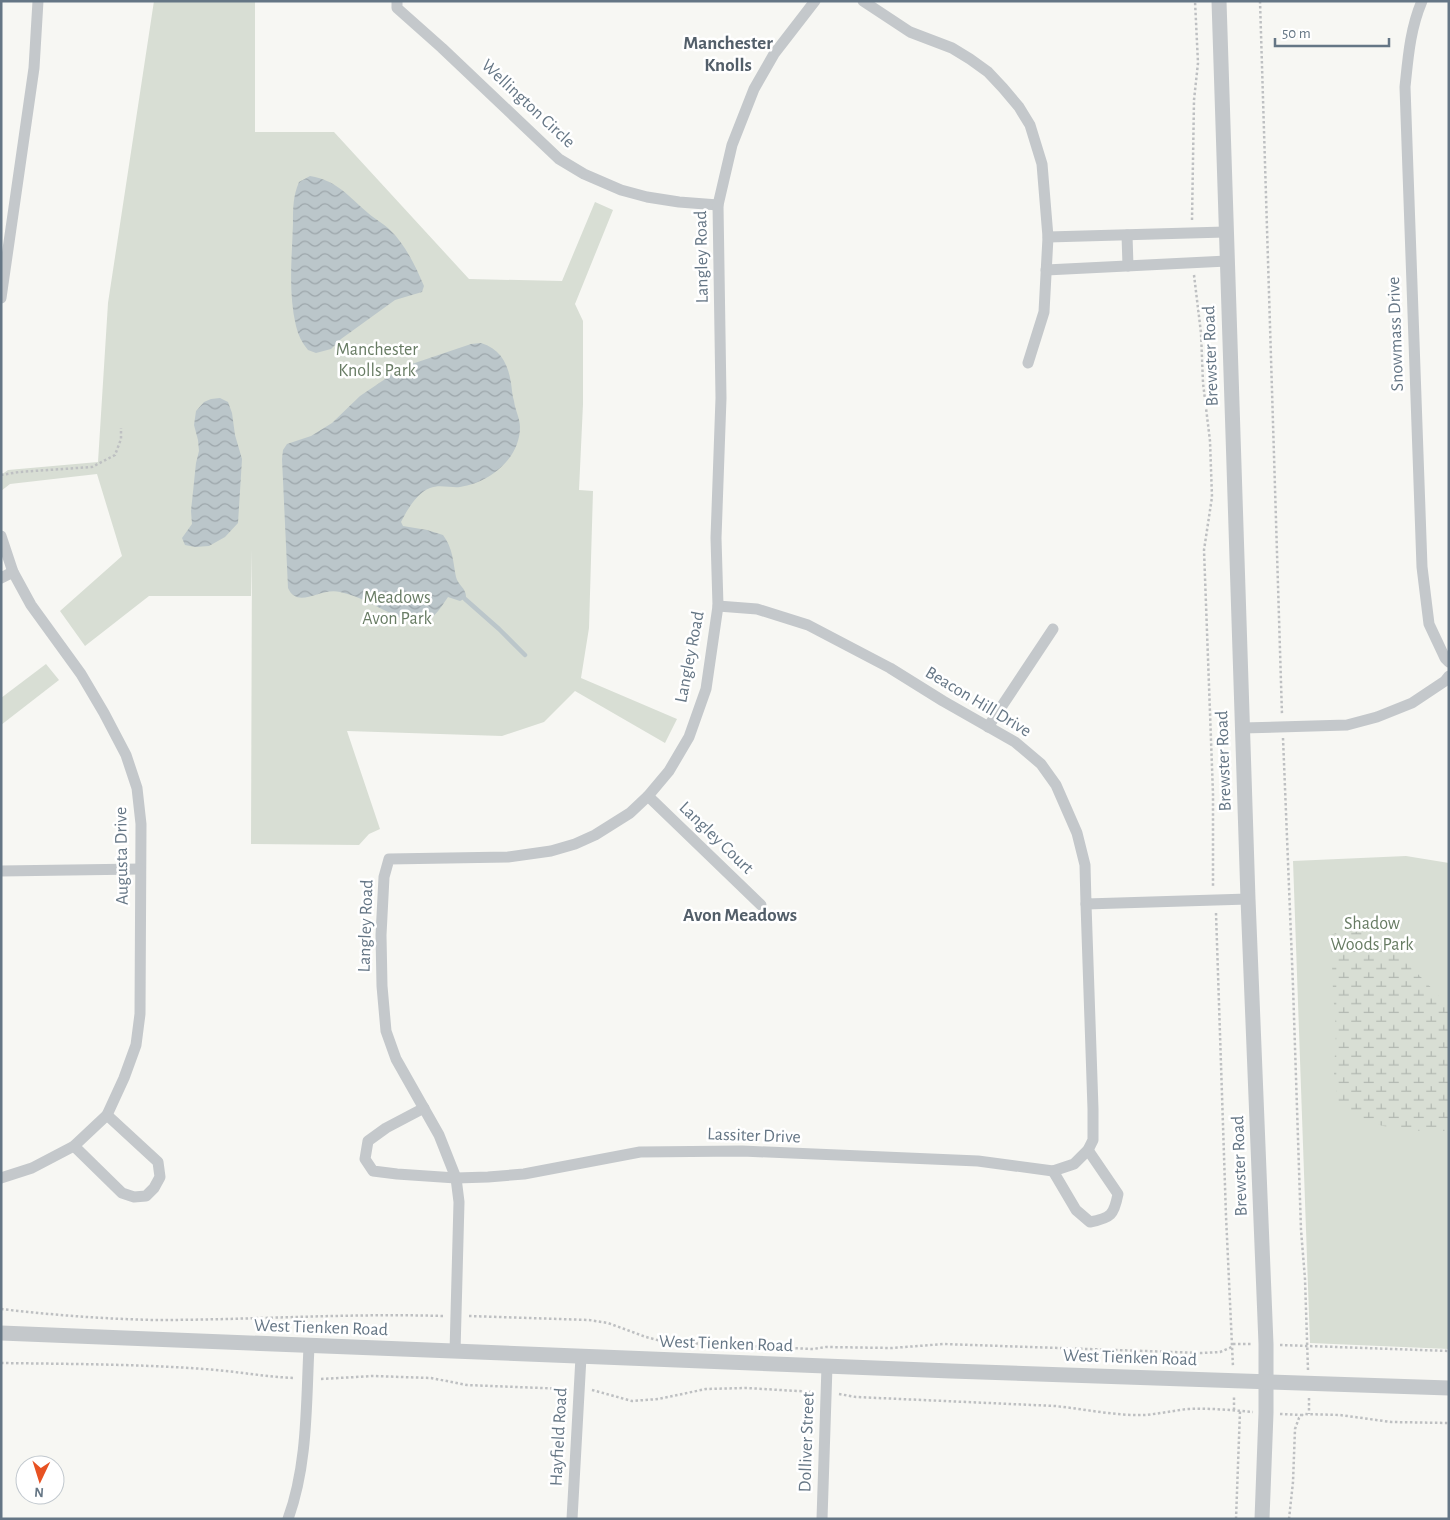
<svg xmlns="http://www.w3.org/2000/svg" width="1450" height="1520" viewBox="0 0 1450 1520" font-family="'Alegreya Sans',sans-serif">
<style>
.green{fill:#d8ded4}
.wetland{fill:url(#wetland-marsh)}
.water{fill:url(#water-waves)}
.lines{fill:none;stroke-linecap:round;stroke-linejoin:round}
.stream{stroke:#bbc6ca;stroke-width:4.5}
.path{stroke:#bec0c2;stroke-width:2.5;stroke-dasharray:2.5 2.5;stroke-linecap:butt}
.minor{stroke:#c4c8cb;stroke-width:11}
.tertiary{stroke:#c4c8cb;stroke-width:15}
.labels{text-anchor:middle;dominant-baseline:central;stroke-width:5;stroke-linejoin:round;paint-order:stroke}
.street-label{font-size:18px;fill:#657685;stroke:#fff}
.park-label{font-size:18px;fill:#687c64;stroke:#fff}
.neighbourhood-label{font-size:19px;font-weight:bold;fill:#535f6a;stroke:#fff}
</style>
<defs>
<pattern id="wetland-marsh" width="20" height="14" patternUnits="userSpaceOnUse" patternTransform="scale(1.25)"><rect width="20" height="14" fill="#d8ded4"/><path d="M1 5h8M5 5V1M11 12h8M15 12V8" fill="none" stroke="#b3b9b2"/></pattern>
<pattern id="water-waves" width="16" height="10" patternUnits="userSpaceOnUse" patternTransform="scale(1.25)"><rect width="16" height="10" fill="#bbc6ca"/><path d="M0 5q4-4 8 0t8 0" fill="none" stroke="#9ca5aa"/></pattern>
</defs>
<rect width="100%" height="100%" fill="#f7f7f3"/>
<g class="green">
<polygon points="154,1 255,1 255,132 334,132 469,279 562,281 595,202 613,210 575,304 583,321 583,404 579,490 593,491 589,628 581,678 677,719 665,743 575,691 544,722 502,736 347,731 380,829 369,834 359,845 251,844 252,550 251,596 149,596 85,646 60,611 122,556 97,474 10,484 1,491 1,475 8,470 98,462 108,303"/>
<polygon points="46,664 59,680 1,725 1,698"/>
<polygon points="1406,856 1449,863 1449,1349 1310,1343 1293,861"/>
</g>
<polygon class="wetland" points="1346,929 1376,936 1389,943 1398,955 1425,981 1449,1007 1449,1131 1420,1131 1383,1126 1354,1117 1338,1102 1334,1074 1336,1031 1333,991 1331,935"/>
<g class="water">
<path d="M310 176C338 181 348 196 368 213 375 219 383 223 390 230 405 244 416 267 424 286L422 292 395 300 341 339 331 349 316 353 308 350C302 343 298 335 296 326 288 292 292 257 293 223 293 208 293 196 299 182Z"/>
<path d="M481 343C500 349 508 363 511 383 512 389 512 395 514 401 515 410 520 418 520 427 520 458 490 483 460 487 451 488 439 484 430 488 417 493 407 510 401 522L403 526 427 530 443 535C453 548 453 562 456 577 458 585 467 589 466 598L460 601 448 597C443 604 438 613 431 618 426 621 418 623 412 622 405 621 397 616 390 613 374 605 358 596 340 592 320 587 298 610 288 588L282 459 283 450 287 444 311 436 332 423 360 396 403 367 471 344Z"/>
<polygon points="220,398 228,402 232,413 235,435 242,459 238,523 225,537 209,546 195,547 185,545 182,538 192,524 191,511 196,463 199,451 198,440 194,425 196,411 204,402 211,399"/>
</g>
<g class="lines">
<polyline class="stream" points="465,599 499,629 525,655"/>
<g class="path">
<polyline points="1260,1 1282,715"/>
<polyline points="1192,220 1194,100 1198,63 1195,1"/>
<polyline points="1194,275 1201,333 1203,383 1210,441 1212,497 1204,550 1213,794 1213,888"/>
<polyline points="1,475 19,472 92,467 115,455 121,439 121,428"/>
<polyline points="1283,738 1293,986 1301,1230 1305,1279 1308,1370"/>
<polyline points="1216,913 1226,1216 1233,1367"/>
<path d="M1 1309C53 1315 104 1319 156 1320 252 1320 347 1313 443 1316"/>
<polyline points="469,1316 589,1320 608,1323 646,1337 665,1342 813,1349 826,1347 892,1348 944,1344 1202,1353 1220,1352 1232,1347"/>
<polyline points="1233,1344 1252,1344"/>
<polyline points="1280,1345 1449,1351"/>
<path d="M1 1363C69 1364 137 1364 204 1369 235 1371 265 1377 295 1378"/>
<polyline points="321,1379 373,1376 431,1378 467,1385 567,1389"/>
<polyline points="592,1390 632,1401 658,1399 706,1389 747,1388 814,1392"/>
<path d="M839 1394 856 1397 1055 1406C1085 1409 1115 1416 1144 1415 1158 1414 1172 1411 1187 1409 1209 1408 1231 1410 1253 1412"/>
<polyline points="1309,1398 1309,1414"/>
<polyline points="1234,1410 1234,1395"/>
<polyline points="1280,1414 1301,1415"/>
<polyline points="1236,1519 1240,1411"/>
<polyline points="1289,1519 1293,1482 1295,1429 1299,1418 1303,1414 1340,1415 1391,1422 1449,1423"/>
</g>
<g class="minor">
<polyline points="397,1 397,8 442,48 559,159 584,174 621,190 647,197 679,202 718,205"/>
<polyline points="863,1 910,32 952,48 970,59 988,72 1003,88 1019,107 1030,125 1042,164 1048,237 1044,312 1028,363"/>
<path d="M1422 1C1410 29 1408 58 1405 87L1422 567 1429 624 1445 658 1449 662"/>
<polyline points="1127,235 1128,266"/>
<polyline points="1048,237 1225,232"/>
<polyline points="1046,270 1227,261"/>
<polyline points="1,298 34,68 38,1"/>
<polyline points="1,536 13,572 31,605 81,674 104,713 126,755 137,788 141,824 140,1014 136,1045 124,1078 107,1115 74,1146 32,1168 1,1178"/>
<polyline points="1,578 13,572"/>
<polyline points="718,606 757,609 808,625 890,668 943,701 1015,742 1041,764 1056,785 1077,833 1085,865 1086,904 1248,899"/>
<polyline points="988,727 1053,629"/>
<polyline points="1242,728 1347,725 1377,717 1412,703 1445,681 1449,676"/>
<polyline points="648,796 761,905"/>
<polyline points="1,871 140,869"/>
<polyline points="424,1108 386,1128 368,1141 365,1159 373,1171 397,1174 456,1178 488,1177 524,1174 640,1152 742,1151 978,1161 1053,1171 1074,1164 1088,1150 1093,1140 1093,1109 1086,904"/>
<polyline points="74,1146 122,1193 134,1197 146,1196 154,1188 160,1177 158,1162 107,1115"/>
<path d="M1053 1171 1076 1210 1090 1222C1111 1218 1114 1215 1118 1194L1088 1150"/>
<polyline points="455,1352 459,1202 456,1178 439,1135 396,1059 386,1031 382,986 381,935 384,877 389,859 508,857 551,851 575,844 595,835 630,813 648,796 669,771 689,737 706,689 718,606 716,538 721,398 718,205 732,145 754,89 774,54 815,1"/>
<path d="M288 1519C308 1464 306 1404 309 1347"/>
<polyline points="572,1519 581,1357"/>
<polyline points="822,1519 827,1366"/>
</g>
<g class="tertiary">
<polyline points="1219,1 1248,899 1266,1344 1266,1413 1262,1519"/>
<polyline points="1,1333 951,1371 1449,1388"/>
</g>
</g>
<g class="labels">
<g class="street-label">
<text transform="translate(528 104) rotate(43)">Wellington Circle</text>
<text transform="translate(702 257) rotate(-91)">Langley Road</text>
<text transform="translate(1396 334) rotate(-92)">Snowmass Drive</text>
<text transform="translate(1211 356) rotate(-92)">Brewster Road</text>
<text transform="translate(690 657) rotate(-79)">Langley Road</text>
<text transform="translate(978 702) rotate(31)">Beacon Hill Drive</text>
<text transform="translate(1224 761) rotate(-92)">Brewster Road</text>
<text transform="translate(716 838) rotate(44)">Langley Court</text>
<text transform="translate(122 856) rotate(-91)">Augusta Drive</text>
<text transform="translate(366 926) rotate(-88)">Langley Road</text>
<text transform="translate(754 1136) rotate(2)">Lassiter Drive</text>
<text transform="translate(1240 1166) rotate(-92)">Brewster Road</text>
<text transform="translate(321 1328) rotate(2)">West Tienken Road</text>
<text transform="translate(726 1344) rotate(2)">West Tienken Road</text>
<text transform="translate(1130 1358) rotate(2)">West Tienken Road</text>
<text transform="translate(559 1437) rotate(-87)">Hayfield Road</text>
<text transform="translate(807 1442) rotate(-88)">Dolliver Street</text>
</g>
<g class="park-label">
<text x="377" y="350">Manchester<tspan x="377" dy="21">Knolls Park</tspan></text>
<text x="397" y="598">Meadows<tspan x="397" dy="21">Avon Park</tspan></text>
<text x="1372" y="924">Shadow<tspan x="1372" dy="21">Woods Park</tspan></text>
</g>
<g class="neighbourhood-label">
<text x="728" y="43">Manchester<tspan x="728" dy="22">Knolls</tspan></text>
<text x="740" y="915">Avon Meadows</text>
</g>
</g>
<rect width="1450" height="1520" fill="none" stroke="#657685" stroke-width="5"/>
<g transform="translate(40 1480) rotate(184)"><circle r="24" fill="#ffffff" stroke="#c1c8ce"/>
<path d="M0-4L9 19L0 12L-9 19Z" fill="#e75223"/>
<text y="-8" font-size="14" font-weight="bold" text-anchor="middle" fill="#657685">N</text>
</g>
<path d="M1275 38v8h114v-8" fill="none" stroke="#657685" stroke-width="2.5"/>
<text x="1282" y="38" font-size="15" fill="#657685" stroke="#ffffff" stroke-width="4" paint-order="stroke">50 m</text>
</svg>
